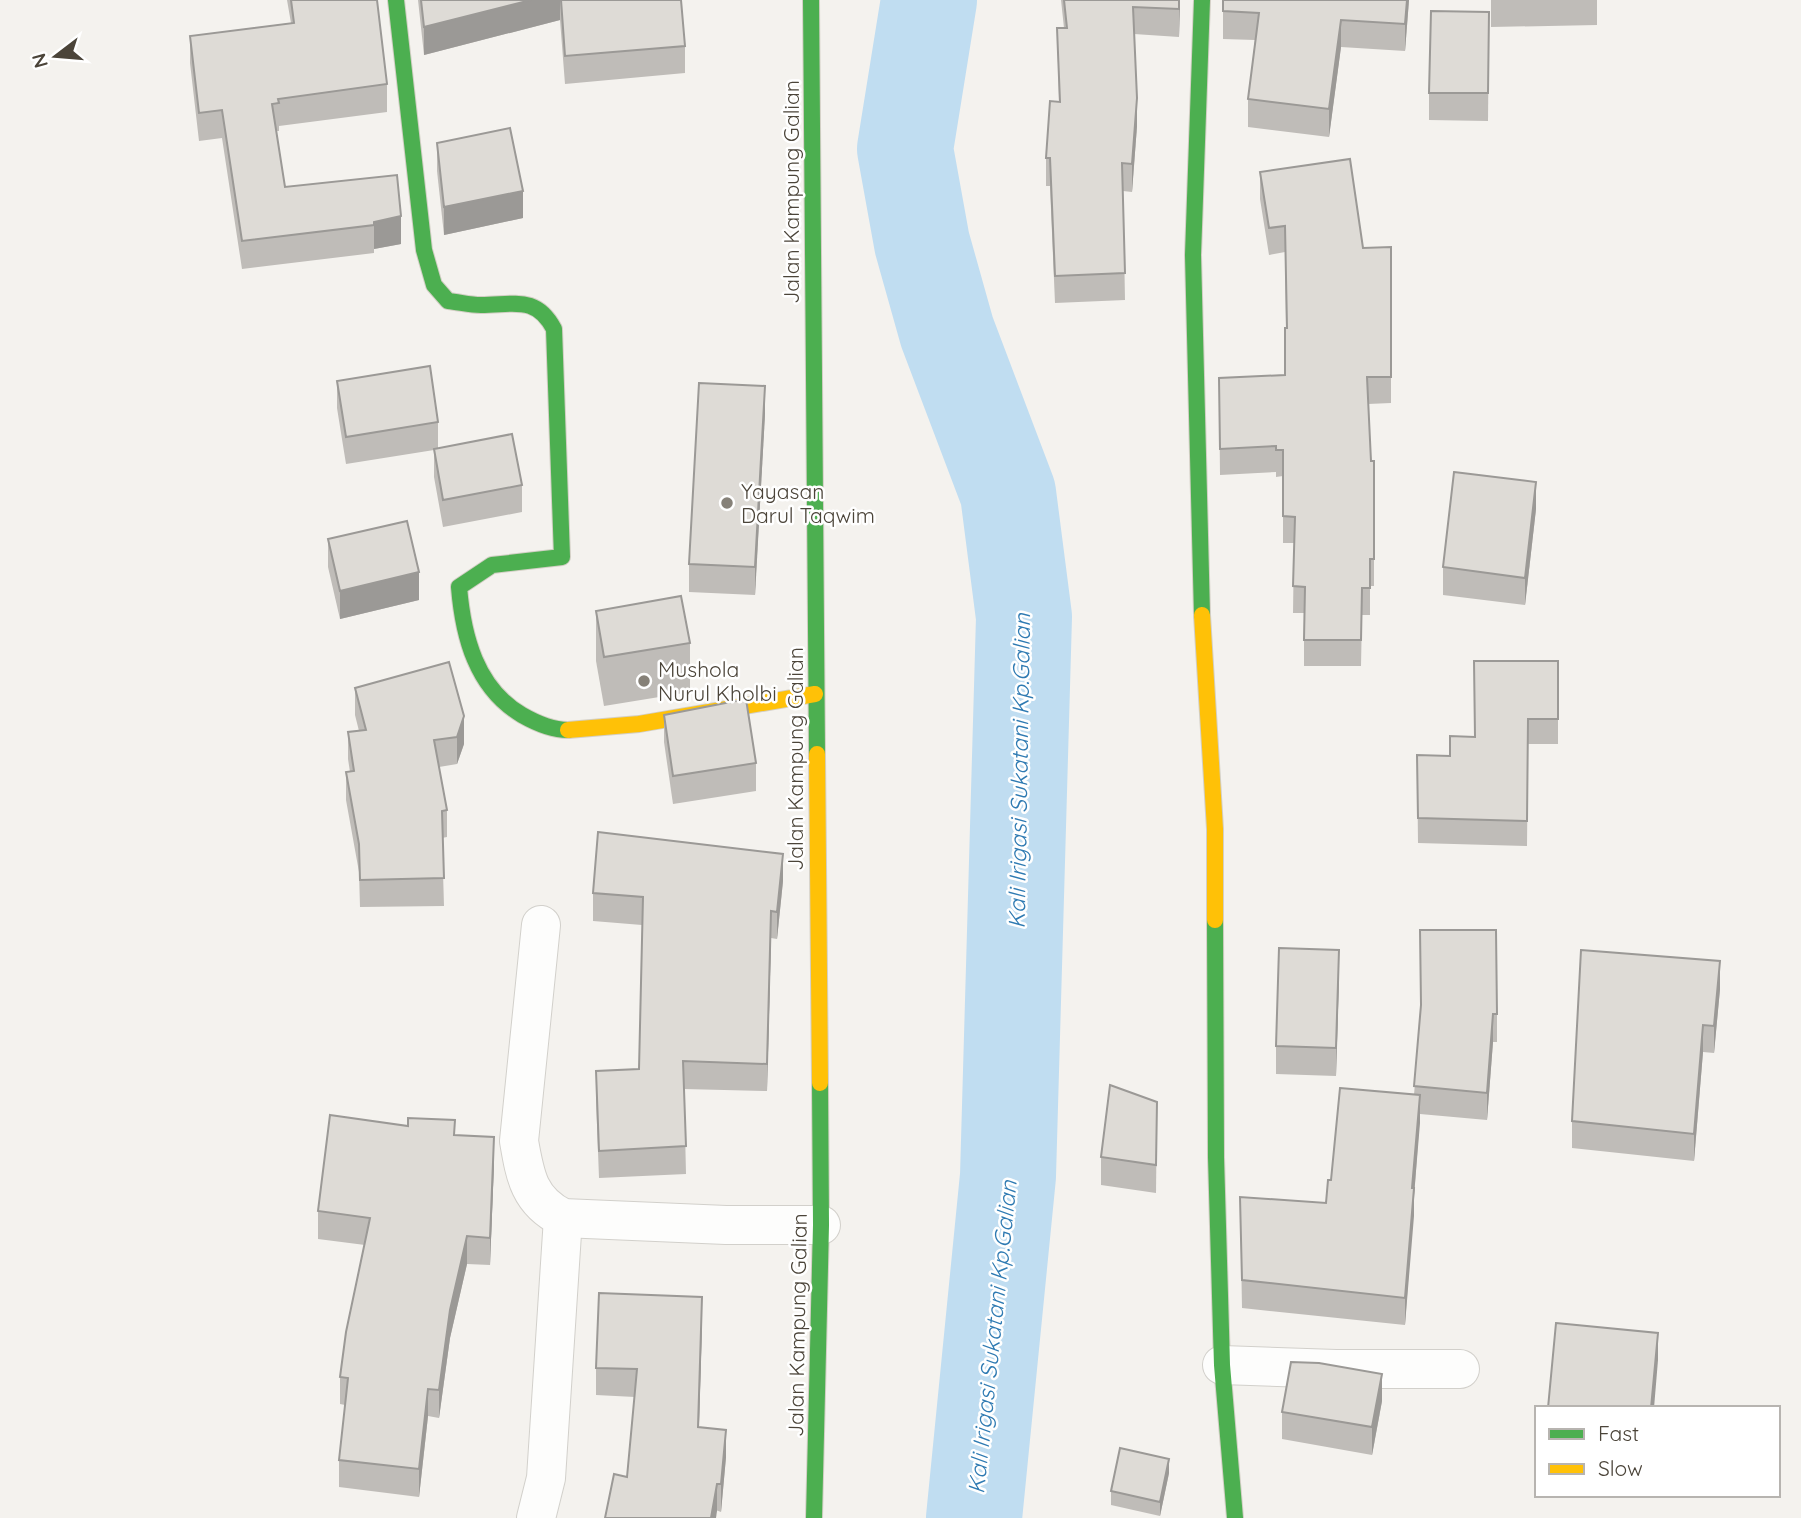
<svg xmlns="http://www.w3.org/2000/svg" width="1801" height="1518" viewBox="0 0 1801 1518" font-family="Quicksand,sans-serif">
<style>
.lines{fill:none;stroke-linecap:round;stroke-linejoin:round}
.river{stroke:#c0ddf1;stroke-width:96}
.street-casing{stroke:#d2d0cb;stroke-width:40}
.fast-casing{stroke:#d3cfc5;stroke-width:18}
.slow-casing{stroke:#d3cfc5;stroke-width:18}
.street{stroke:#fdfdfc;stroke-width:38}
.fast{stroke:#4caf50;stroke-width:16}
.slow{stroke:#ffc107;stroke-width:16}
.wall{fill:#bfbcb8}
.shaded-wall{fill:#9b9996}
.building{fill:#dedbd6;stroke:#9b9996;stroke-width:2}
.poi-dot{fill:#868178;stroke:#fff;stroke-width:2.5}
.labels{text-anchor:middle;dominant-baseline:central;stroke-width:5;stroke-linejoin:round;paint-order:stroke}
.street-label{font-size:21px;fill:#4b4439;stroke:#fff}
.poi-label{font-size:21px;fill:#4b4439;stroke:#fff;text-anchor:start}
.water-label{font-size:23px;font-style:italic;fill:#2e7ab2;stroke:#fff}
</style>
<rect width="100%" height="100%" fill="#f4f2ee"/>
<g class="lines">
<polyline class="river" points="929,0 905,149 922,243 947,332 1008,493 1024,617 1008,1176 974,1518"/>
<g class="street-casing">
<g id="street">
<path d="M541 925 519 1141C525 1176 529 1201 563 1218L726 1225H821"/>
<polyline points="1222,1365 1336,1369 1460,1369"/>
<polyline points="536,1518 546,1478 563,1218"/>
</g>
</g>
<g class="fast-casing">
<g id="fast">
<path d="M396 0 424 250 434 285 448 301C459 302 470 305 481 305 514 305 536 295 554 329L562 557 492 565 459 587C463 636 476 688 522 715 536 723 552 730 568 730"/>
<polyline points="811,0 817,754"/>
<polyline points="1202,615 1193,255 1202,0"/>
<polyline points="1215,920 1216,1157 1222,1365 1235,1518"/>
<polyline points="814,1518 821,1225 820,1083"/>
</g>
</g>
<g class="slow-casing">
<g id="slow">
<polyline points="1202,615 1215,829 1215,920"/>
<polyline points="568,730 639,724 815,694"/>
<polyline points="817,754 820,1083"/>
</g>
</g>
<use href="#street" class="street"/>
<use href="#fast" class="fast"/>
<use href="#slow" class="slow"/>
</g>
<g class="wall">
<polygon points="287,0 377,0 387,84 387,112 279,126 279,131 276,131 285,187 397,175 401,244 374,249 374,253 242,269 222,138 199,141 190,63 190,36 291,23"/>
<polygon points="418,0 681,0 685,46 685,73 565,84 560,20 424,55"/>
<polygon points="1061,0 1180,0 1179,37 1134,34 1137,126 1132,192 1123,191 1125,300 1055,303 1050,186 1046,186 1046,158 1059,101 1057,28 1064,28"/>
<polygon points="1223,0 1409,0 1405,51 1341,47 1329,137 1248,127 1248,99 1255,40 1223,39"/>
<polygon points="1491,0 1597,0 1597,25 1491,27"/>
<polygon points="1489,12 1488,121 1429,120 1429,93"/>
<polygon points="437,143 523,218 444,235 437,171"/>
<polygon points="1260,172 1363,248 1391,247 1391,403 1368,404 1371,461 1374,461 1374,586 1370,586 1370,615 1362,615 1361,666 1304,666 1304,613 1293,613 1294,543 1283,543 1283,476 1276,477 1276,472 1220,475 1219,378 1285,375 1286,328 1285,252 1269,255 1260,199"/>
<polygon points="337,381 438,422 438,448 522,485 522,512 443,527 434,477 434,450 346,464 337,408"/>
<polygon points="765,414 755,595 689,592 689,564"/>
<polygon points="1536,509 1525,605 1443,595 1443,567"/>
<polygon points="328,539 419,600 340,619 328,567"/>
<polygon points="596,611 690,643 690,692 604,706 596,661"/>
<polygon points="1558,661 1558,744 1528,744 1527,846 1418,843 1417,755 1450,756 1474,737"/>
<polygon points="449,662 464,744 457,764 439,767 447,810 447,837 442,838 444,906 360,907 359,872 346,800 346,772 350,772 348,759 348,732 359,731 355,715 355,688"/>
<polygon points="664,715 756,763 756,791 673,804 664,742"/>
<polygon points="783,881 777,939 771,938 767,1091 684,1089 686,1174 599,1178 596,1098 596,1071 639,1069 642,925 593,921 593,893"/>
<polygon points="1339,977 1336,1076 1276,1074 1276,1046"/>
<polygon points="1720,989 1714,1053 1703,1052 1694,1161 1572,1148 1572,1121"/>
<polygon points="1421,1009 1497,1014 1497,1042 1493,1042 1487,1120 1420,1114 1405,1325 1242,1308 1240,1197 1326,1203 1331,1180 1414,1095"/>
<polygon points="1157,1102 1156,1193 1101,1185 1101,1157"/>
<polygon points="455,1135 494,1164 490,1265 467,1264 450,1338 439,1418 428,1416 419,1497 339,1487 339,1460 345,1405 340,1404 340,1377 365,1245 318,1239 318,1211"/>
<polygon points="702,1324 699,1427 726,1457 721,1512 627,1477 635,1397 596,1395 596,1368"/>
<polygon points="1382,1401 1372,1455 1282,1439 1282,1412"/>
<polygon points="1169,1473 1160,1516 1111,1505 1111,1491"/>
</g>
<g class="shaded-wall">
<polygon points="531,0 560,0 560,20 424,55 424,27"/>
<polygon points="1179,0 1180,0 1179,37"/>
<polygon points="1407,0 1409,0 1405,51 1405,24"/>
<polygon points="1341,20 1341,47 1329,137 1329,109"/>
<polygon points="1137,98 1137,126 1132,192 1132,164"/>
<polygon points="523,191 523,218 444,235 444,207"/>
<polygon points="401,216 401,244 374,249 374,222"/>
<polygon points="765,386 765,414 755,595 755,567"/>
<polygon points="1536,482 1536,509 1525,605 1525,578"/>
<polygon points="419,572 419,600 340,619 340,591"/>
<polygon points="464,716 464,744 457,764 457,737"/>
<polygon points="783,854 783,881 777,939 777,912"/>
<polygon points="771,911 771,938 767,1091 767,1064"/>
<polygon points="1339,950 1339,977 1336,1076 1336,1048"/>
<polygon points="1720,961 1720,989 1714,1053 1714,1026"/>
<polygon points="1493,1014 1493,1042 1487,1120 1487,1093"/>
<polygon points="1703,1025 1703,1052 1694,1161 1694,1134"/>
<polygon points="1420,1095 1420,1123 1414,1195 1414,1216 1405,1325 1405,1298 1412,1188"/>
<polygon points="494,1137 494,1164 490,1265 490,1238"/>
<polygon points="467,1236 467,1264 450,1338 439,1418 439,1390 450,1310"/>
<polygon points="702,1297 702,1324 698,1455 698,1427"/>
<polygon points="1658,1333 1658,1360 1654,1408 1651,1408"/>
<polygon points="1382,1374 1382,1401 1372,1455 1372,1427"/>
<polygon points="428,1389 428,1416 419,1497 419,1469"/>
<polygon points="726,1430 726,1457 721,1512 721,1484"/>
<polygon points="1169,1459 1169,1473 1160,1516 1160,1502"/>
<polygon points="717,1484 717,1511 716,1518 711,1518"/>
</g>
<g class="building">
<polygon points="291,0 377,0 387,84 278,99 279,103 272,104 285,187 397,175 401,216 374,222 374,225 242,241 222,110 199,113 190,36 294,23"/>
<polygon points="421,0 531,0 424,27"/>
<polygon points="561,0 681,0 685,46 565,56"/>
<polygon points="1064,0 1179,0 1179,9 1133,7 1137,98 1132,164 1122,163 1125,273 1055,276 1050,158 1046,158 1050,101 1060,102 1057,28 1067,28"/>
<polygon points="1223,0 1407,0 1405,24 1341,20 1329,109 1248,99 1259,13 1223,11"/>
<polygon points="1431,11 1489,12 1488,93 1429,93"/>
<polygon points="510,128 523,191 444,207 437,143"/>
<polygon points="1350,159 1363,248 1391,247 1391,377 1367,377 1371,461 1374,461 1374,559 1370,559 1370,588 1362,588 1361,640 1304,640 1305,587 1293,586 1295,517 1283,516 1283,450 1276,450 1276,446 1220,449 1219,378 1285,375 1285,328 1287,328 1285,226 1269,228 1260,172"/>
<polygon points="430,366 438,422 346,437 337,381"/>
<polygon points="699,383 765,386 755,567 689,564"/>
<polygon points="512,434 522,485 443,500 434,449"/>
<polygon points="1454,472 1536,482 1525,578 1443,567"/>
<polygon points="407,521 419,572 340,591 328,539"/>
<polygon points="681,596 690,643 604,657 596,611"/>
<polygon points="1474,661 1558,661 1558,719 1528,719 1527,821 1418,818 1417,755 1450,756 1450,736 1475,737"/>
<polygon points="449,662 464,716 457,737 434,740 447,810 442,811 444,878 360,880 359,844 346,772 354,771 348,732 366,730 355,688"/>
<polygon points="746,699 756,763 673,776 664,715"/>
<polygon points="598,832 783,854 777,912 771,911 767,1064 683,1061 686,1146 599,1151 596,1071 639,1069 643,897 593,893"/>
<polygon points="1420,930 1496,930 1497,1014 1493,1014 1487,1093 1414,1086 1421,1005"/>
<polygon points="1279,948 1339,950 1336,1048 1276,1046"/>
<polygon points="1581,950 1720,961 1714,1026 1703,1025 1694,1134 1572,1121"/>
<polygon points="1110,1085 1157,1102 1156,1165 1101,1157"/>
<polygon points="1340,1088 1420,1095 1412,1188 1414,1188 1405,1298 1242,1280 1240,1197 1326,1203 1328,1180 1331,1180"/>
<polygon points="330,1115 408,1126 408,1118 455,1120 454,1135 494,1137 490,1238 467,1236 450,1310 439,1390 428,1389 419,1469 339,1460 348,1378 340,1377 346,1332 370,1218 318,1211"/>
<polygon points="599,1293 702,1297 698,1427 726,1430 721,1484 717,1484 711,1518 605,1518 614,1474 627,1477 637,1369 596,1368"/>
<polygon points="1556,1323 1658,1333 1651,1408 1548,1408"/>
<polygon points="1291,1362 1319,1363 1382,1374 1372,1427 1282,1412"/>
<polygon points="1120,1448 1169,1459 1160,1502 1111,1491"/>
</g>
<g class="poi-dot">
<circle cx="727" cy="503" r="7"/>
<circle cx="644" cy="681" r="7"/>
</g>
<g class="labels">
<g class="street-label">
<text transform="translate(791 192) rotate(-90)">Jalan Kampung Galian</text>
<text transform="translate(795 759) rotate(-90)">Jalan Kampung Galian</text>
<text transform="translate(797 1325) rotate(-89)">Jalan Kampung Galian</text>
</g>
<g class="poi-label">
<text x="741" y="491">Yayasan<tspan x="741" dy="24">Darul Taqwim</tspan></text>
<text x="658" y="669">Mushola<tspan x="658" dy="24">Nurul Kholbi</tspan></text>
</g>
<g class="water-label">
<text transform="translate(1019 771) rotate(-89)">Kali Irigasi Sukatani Kp.Galian</text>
<text transform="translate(992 1337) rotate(-84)">Kali Irigasi Sukatani Kp.Galian</text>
</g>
</g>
<rect x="1535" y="1406" width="245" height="91" fill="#ffffff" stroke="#b7b4b0" stroke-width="2"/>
<rect x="1549" y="1429" width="35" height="10" fill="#4caf50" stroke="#b7b4b0" stroke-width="2"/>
<text x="1598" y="1441" font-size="21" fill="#4b4439">Fast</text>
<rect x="1549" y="1464" width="35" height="10" fill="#ffc107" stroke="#b7b4b0" stroke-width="2"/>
<text x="1598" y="1476" font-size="21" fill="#4b4439">Slow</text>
<g transform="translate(56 56) rotate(254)" stroke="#ffffff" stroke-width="5" paint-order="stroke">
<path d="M0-5L12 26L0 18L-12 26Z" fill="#4b4439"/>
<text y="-10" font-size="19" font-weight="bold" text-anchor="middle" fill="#4b4439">N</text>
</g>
</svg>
